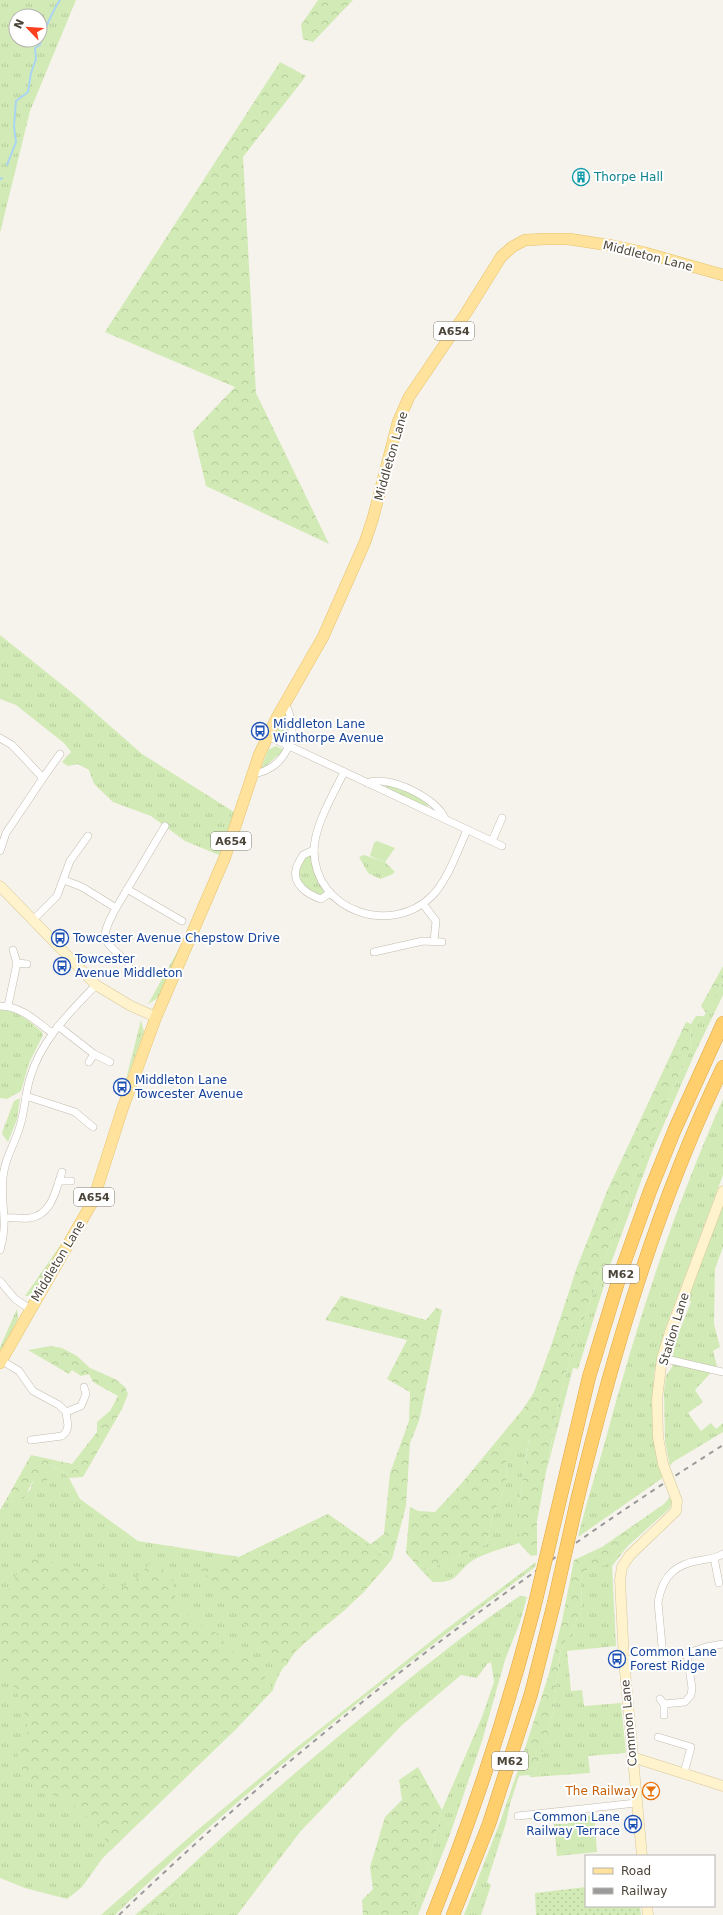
<svg xmlns="http://www.w3.org/2000/svg" width="723" height="1915" viewBox="0 0 723 1915" font-family="'DejaVu Sans',sans-serif">
<style>
.grass{fill:url(#grass-tufts);fill-rule:evenodd}
.forest{fill:url(#forest-crowns)}
.garden{fill:url(#garden-dots)}
.pitch{fill:#d2eab5}
.lines{fill:none;stroke-linecap:round;stroke-linejoin:round}
.stream{stroke:#a9d4f2;stroke-width:2}
.street-casing{stroke:#c2bbae;stroke-width:8}
.secondary-casing{stroke:#d6c79b;stroke-width:11}
.primary-casing{stroke:#e6c16a;stroke-width:12}
.highway-casing{stroke:#e0a43c;stroke-width:14}
.street{stroke:#fff;stroke-width:7}
.secondary{stroke:#fff3cd;stroke-width:10}
.primary{stroke:#ffe39c;stroke-width:11}
.highway{stroke:#ffcf6e;stroke-width:13}
.rail{stroke:#9a9a9a;stroke-width:2;stroke-dasharray:5 5;stroke-linecap:butt}
.secondary-bridge-casing{stroke:#d6c79b;stroke-width:11;stroke-linecap:butt}
.highway-bridge-casing{stroke:#e0a43c;stroke-width:14;stroke-linecap:butt}
.secondary-bridge{stroke:#fff3cd;stroke-width:10}
.highway-bridge{stroke:#ffcf6e;stroke-width:13}
.labels{text-anchor:middle;dominant-baseline:central;stroke-width:4;stroke-linejoin:round;paint-order:stroke}
.shield{fill:#fff;stroke:#817c74;stroke-width:1}
.shield-label{font-size:11px;font-weight:bold;fill:#4b4439}
.culture-label{font-size:12px;fill:#0d838f;stroke:#fff;text-anchor:start}
.street-label{font-size:12px;fill:#4b4439;stroke:#fff}
.transit-label{font-size:12px;fill:#164399;stroke:#fff;text-anchor:start}
.food-label{font-size:12px;fill:#c56008;stroke:#fff;text-anchor:end}
</style>
<defs>
<pattern id="grass-tufts" width="24" height="20" patternUnits="userSpaceOnUse"><rect width="24" height="20" fill="#d2eab5"/><path d="M3 7l-1-3M5 7V3M7 7l1-3M15 17l-1-3M17 17v-4M19 17l1-3" fill="none" stroke="#b6ca9c"/></pattern>
<pattern id="forest-crowns" width="20" height="18" patternUnits="userSpaceOnUse"><rect width="20" height="18" fill="#d2eab5"/><path d="M2 6a3 3 0 1 1 6 0M12 15a3 3 0 1 1 6 0" fill="none" stroke="#b6ca9c"/></pattern>
<pattern id="garden-dots" width="8" height="8" patternUnits="userSpaceOnUse"><rect width="8" height="8" fill="#d2eab5"/><path d="M2 2h.1M6 6h.1" fill="none" stroke="#b6ca9c" stroke-width="1.8" stroke-linecap="round"/></pattern>
</defs>
<rect width="100%" height="100%" fill="#f6f3ec"/>
<g class="grass">
<path d="M0 0H76L30 111 0 233ZM16 16H40V40H16Z"/>
<polygon points="0,635 76,696 142,754 234,812 219,855 185,841 151,816 113,802 94,784 89,770 78,764 68,766 62,762 71,752 64,743 16,705 0,699"/>
<polygon points="286,712 288,716 288,742 279,737 277,731"/>
<polygon points="276,746 284,750 260,771 268,750"/>
<polygon points="387,785 418,796 429,804 426,808 385,789"/>
<polygon points="306,855 312,856 316,875 324,891 323,895 320,896 303,887 298,873"/>
<polygon points="364,855 385,862 395,872 391,875 380,879 368,873 359,857"/>
<polygon points="189,931 158,998 148,1004"/>
<polygon points="723,982 723,995 694,1055 651,1154 611,1263 578,1369 573,1368 546,1473 558,1406 570,1358 633,1180 690,1050 691,1024 696,1016 704,1016"/>
<path d="M0 1010C19 1011 28 1020 42 1032L43 1035 29 1063 21 1091 7 1099 0 1098Z"/>
<polygon points="141,1020 144,1032 125,1083"/>
<polygon points="20,1098 17,1119 8,1142 2,1134 3,1130 14,1101"/>
<path d="M723 1099V1175L664 1332 654 1373 652 1419 656 1443 663 1476 661 1479 578 1537C586 1503 597 1471 606 1438 637 1322 674 1209 723 1099Z"/>
<polygon points="723,1204 723,1247 715,1269 714,1324 720,1347 713,1351 717,1366 695,1390 703,1402 688,1413 701,1431 711,1423 716,1429 723,1423 723,1432 673,1462 670,1466 665,1441 664,1391 666,1376 672,1367 674,1344 691,1302 688,1298"/>
<polygon points="82,1214 35,1291 28,1296 25,1296"/>
<polygon points="17,1309 18,1319 0,1353 0,1347"/>
<path d="M529 1439 519 1504V1543C508 1547 481 1554 472 1561 455 1573 459 1583 433 1582L421 1570 435 1567 487 1544 492 1518 506 1485 507 1452Z"/>
<path d="M48 1465 62 1471 69 1478 80 1499 138 1541 239 1557 328 1514 392 1559C378 1576 363 1593 346 1609 318 1634 285 1651 273 1690L236 1729 136 1824 102 1859 82 1887 67 1899 25 1888 0 1878V1510L6 1500 14 1502 30 1490 34 1479Z"/>
<path d="M628 1546 612 1566 616 1646 567 1651 571 1691 582 1690 584 1706 621 1703 626 1753 588 1756 590 1773 533 1777 546 1742 553 1711 561 1648 570 1635 582 1608 581 1584 582 1574 590 1567C609 1565 614 1559 628 1546Z"/>
<path d="M536 1562 535 1567C389 1677 245 1787 115 1915H101L194 1833 291 1752 445 1630Z"/>
<path d="M520 1596 527 1597 520 1622 505 1660 482 1741 449 1837 418 1915H411L427 1868 442 1810 482 1717 494 1682 491 1662 487 1664 477 1678 461 1675 402 1725 300 1832 237 1915H153L180 1887 176 1880C246 1814 318 1752 393 1692 434 1659 476 1625 520 1596Z"/>
<polygon points="516,1776 519,1776 510,1804 506,1823 487,1882 491,1885 481,1915 464,1915 500,1822"/>
<polygon points="594,1815 597,1852 557,1856 554,1824 568,1824 569,1819"/>
</g>
<g class="forest">
<polygon points="318,0 353,0 313,42 303,39 301,25"/>
<polygon points="280,62 306,76 243,157 256,393 329,544 206,486 193,431 235,387 105,332"/>
<polygon points="723,966 723,982 706,1013 701,1006"/>
<polygon points="686,1022 691,1024 690,1050 633,1180 570,1358 558,1406 537,1521 537,1555 531,1556 519,1543 519,1504 529,1440 507,1452 506,1485 492,1518 487,1544 435,1567 421,1570 406,1553 410,1507 418,1511 435,1512 461,1484 523,1409 534,1392 551,1346 577,1267 607,1191"/>
<polygon points="341,1296 426,1320 436,1308 442,1310 419,1421 410,1443 406,1506 392,1559 371,1544 384,1534 390,1473 409,1421 410,1392 387,1379 407,1340 325,1320"/>
<polygon points="51,1346 62,1348 77,1356 90,1368 115,1379 125,1387 128,1394 122,1409 83,1477 69,1478 62,1471 49,1465 50,1478 43,1482 34,1479 24,1498 14,1502 6,1500 31,1455 72,1464 97,1432 97,1422 110,1411 118,1396 93,1382 89,1374 81,1376 72,1370 69,1374 28,1350"/>
<polygon points="670,1497 672,1502 670,1508 610,1562 603,1566 590,1567 582,1574 581,1584 582,1608 570,1635 561,1648 553,1711 546,1742 533,1777 530,1777 529,1775 516,1776 548,1677 562,1621 574,1560 602,1547 664,1504"/>
<polygon points="328,1514 384,1559 390,1561 363,1593 295,1651 286,1666 251,1634 217,1586 201,1570 219,1563 230,1556 239,1557"/>
<path d="M26 1558 81 1567 100 1566 102 1584 111 1592 134 1581 151 1562 172 1575C173 1582 173 1590 175 1597 180 1614 206 1628 221 1635L227 1650 255 1660 273 1690 236 1729 110 1851 97 1821 86 1816 68 1800 45 1792 25 1778 17 1754 28 1731 23 1706 10 1679 0 1663V1613L4 1597Z"/>
<polygon points="418,1767 442,1810 427,1868 411,1915 363,1915 362,1900 373,1889 370,1867 385,1817 402,1800 399,1780"/>
<polygon points="176,1880 180,1887 153,1915 135,1915"/>
</g>
<polygon class="garden" points="586,1887 586,1906 640,1906 641,1915 536,1915 535,1893"/>
<polygon class="pitch" points="377,841 395,848 385,862 370,856 374,843"/>
<g class="lines">
<g class="stream">
<path d="M7 165 16 142 14 126 16 101 28 92 31 73 36 59 35 48 40 45C40 38 55 7 60 0"/>
<polyline points="0,179 2,178"/>
</g>
<g class="street-casing">
<g id="street">
<polyline points="268,736 502,846"/>
<polyline points="0,738 12,745 43,778 6,833 0,851"/>
<path d="M344 772C333 795 314 826 314 851 315 911 390 936 431 897 447 882 458 850 467 830"/>
<path d="M252 774C286 770 302 733 285 704"/>
<polyline points="43,778 60,754"/>
<path d="M367 783C389 774 438 799 445 819"/>
<polyline points="492,841 502,818"/>
<path d="M314 850 303 855C301 859 297 864 296 869 292 885 309 895 321 899L330 893"/>
<path d="M64 880 82 887 116 908C97 943 104 939 129 964"/>
<polyline points="127,889 182,921"/>
<polyline points="423,904 436,921 434,941"/>
<polyline points="116,908 165,826"/>
<polyline points="33,920 57,896 70,861 88,836"/>
<polyline points="374,952 423,941 442,942"/>
<polyline points="17,963 27,964"/>
<path d="M0 1006C21 1006 36 1021 52 1033"/>
<polyline points="8,1006 17,963 13,950"/>
<polyline points="58,1026 94,1054 110,1062"/>
<polyline points="89,1062 94,1054"/>
<polyline points="26,1096 75,1112 93,1127"/>
<polyline points="59,1181 71,1181"/>
<path d="M5 1218C13 1217 22 1219 30 1218 52 1215 56 1189 62 1172"/>
<path d="M0 1250C9 1221 0 1205 3 1178 4 1159 15 1144 20 1126 25 1110 25 1094 30 1078 41 1040 69 1013 96 985"/>
<polyline points="0,1281 15,1299 30,1309"/>
<polyline points="662,1358 723,1372"/>
<polyline points="1,1360 19,1371 33,1391 59,1405 66,1412 68,1426 66,1432 62,1436 31,1440"/>
<polyline points="66,1412 81,1406 86,1394 84,1387"/>
<polyline points="714,1558 719,1583"/>
<path d="M663 1657 658 1602C663 1575 675 1564 702 1560 709 1559 717 1558 723 1554"/>
<polyline points="624,1660 676,1657 706,1647 723,1644"/>
<polyline points="660,1699 664,1704 664,1715"/>
<polyline points="664,1704 685,1702 691,1695 692,1688 687,1654"/>
<polyline points="658,1737 691,1747 684,1773"/>
<polyline points="518,1816 636,1803"/>
</g>
</g>
<g class="secondary-casing">
<g id="secondary">
<polyline points="0,886 96,985 131,1006 156,1017"/>
<polyline points="663,1464 658,1437 657,1399 662,1358 670,1332 723,1191"/>
<polyline points="632,1757 723,1786"/>
<polyline points="642,1856 624,1660 620,1580 622,1567 630,1555 676,1511 677,1501"/>
<polyline points="647,1906 648,1915"/>
</g>
</g>
<g class="primary-casing">
<polyline id="primary" points="0,1363 93,1201 122,1110 156,1017 225,857 259,755 276,719 323,637 365,542 373,518 398,422 409,397 466,313 501,257 512,247 525,240 547,239 569,239 614,246 642,252 723,275"/>
</g>
<g class="highway-casing">
<g id="highway">
<path d="M577 1501C613 1353 657 1204 723 1067"/>
<polyline points="551,1537 589,1377 622,1269 650,1191 675,1129 723,1023"/>
<path d="M433 1915C473 1815 507 1713 534 1608"/>
<polyline points="453,1915 489,1824 531,1694 554,1603"/>
</g>
</g>
<use href="#street" class="street"/>
<use href="#secondary" class="secondary"/>
<use href="#primary" class="primary"/>
<use href="#highway" class="highway"/>
<path class="rail" d="M119 1915C303 1738 508 1582 723 1445"/>
<g class="secondary-bridge-casing">
<polyline id="secondary-bridge" points="663,1464 677,1501"/>
</g>
<g class="highway-bridge-casing">
<g id="highway-bridge">
<polyline points="554,1603 577,1501"/>
<polyline points="534,1608 551,1537"/>
</g>
</g>
<use href="#secondary-bridge" class="secondary-bridge"/>
<use href="#highway-bridge" class="highway-bridge"/>
</g>
<defs>
<g id="building-ring" transform="scale(0.9)"><circle r="9.5" fill="#fff" stroke="#0f9aa8" stroke-width="1.5"/><path d="M-4-6H4V6H1V3H-1V6H-4ZM-2.5-4.3h1.7v1.8h-1.7ZM.8-4.3h1.7v1.8H.8ZM-2.5-1h1.7V.8h-1.7ZM.8-1h1.7V.8H.8Z" fill="#0f9aa8"/></g>
<g id="bus-ring" transform="scale(0.9)"><circle r="9.5" fill="#fff" stroke="#1a4fb4" stroke-width="1.5"/><path d="M-5-6H5V4H4V6H2V4H-2V6H-4V4H-5ZM-3.5-4V0h7V-4ZM-3.5 1.2v1.5H-2V1.2ZM2 1.2v1.5H3.5V1.2Z" fill="#1a4fb4"/></g>
<g id="bar-ring" transform="scale(0.9)"><circle r="9.5" fill="#fff" stroke="#e8710a" stroke-width="1.5"/><path d="M-6-5H6L.8 .8V4.5H3.5V6h-7V4.5H-.8V.8Z" fill="#e8710a"/></g>
</defs>
<g fill-rule="evenodd">
<use href="#building-ring" x="581" y="177"/>
<use href="#bus-ring" x="260" y="731"/>
<use href="#bus-ring" x="60" y="938"/>
<use href="#bus-ring" x="62" y="966"/>
<use href="#bus-ring" x="122" y="1087"/>
<use href="#bus-ring" x="617" y="1659"/>
<use href="#bar-ring" x="651" y="1791"/>
<use href="#bus-ring" x="633" y="1824"/>
</g>
<g class="labels">
<g class="shield">
<rect x="434" y="322" width="40" height="18" rx="3"/>
<rect x="211" y="832" width="40" height="18" rx="3"/>
<rect x="74" y="1188" width="40" height="18" rx="3"/>
<rect x="603" y="1265" width="36" height="18" rx="3"/>
<rect x="492" y="1752" width="36" height="18" rx="3"/>
</g>
<g class="shield-label">
<text x="454" y="331">A654</text>
<text x="231" y="841">A654</text>
<text x="94" y="1197">A654</text>
<text x="621" y="1274">M62</text>
<text x="510" y="1761">M62</text>
</g>
<g class="culture-label">
<text x="594" y="177">Thorpe Hall</text>
</g>
<g class="street-label">
<text transform="translate(648 256) rotate(14)">Middleton Lane</text>
<text transform="translate(391 456) rotate(-74)">Middleton Lane</text>
<text transform="translate(58 1261) rotate(-59)">Middleton Lane</text>
<text transform="translate(674 1329) rotate(-73)">Station Lane</text>
<text transform="translate(629 1723) rotate(-95)">Common Lane</text>
</g>
<g class="transit-label">
<text x="273" y="724">Middleton Lane<tspan x="273" dy="14">Winthorpe Avenue</tspan></text>
<text x="73" y="938">Towcester Avenue Chepstow Drive</text>
<text x="75" y="959">Towcester<tspan x="75" dy="14">Avenue Middleton</tspan></text>
<text x="135" y="1080">Middleton Lane<tspan x="135" dy="14">Towcester Avenue</tspan></text>
<text x="630" y="1652">Common Lane<tspan x="630" dy="14">Forest Ridge</tspan></text>
<text x="620" y="1817" text-anchor="end">Common Lane<tspan x="620" dy="14">Railway Terrace</tspan></text>
</g>
<g class="food-label">
<text x="638" y="1791">The Railway</text>
</g>
</g>
<rect x="585" y="1855" width="130" height="52" fill="#ffffff" stroke="#b7b4b0"/>
<rect x="593" y="1868" width="20" height="6" fill="#ffe39c" stroke="#b7b4b0"/>
<text x="621" y="1875" font-size="12" fill="#4b4439">Road</text>
<rect x="593" y="1888" width="20" height="6" fill="#9a9a9a" stroke="#b7b4b0"/>
<text x="621" y="1895" font-size="12" fill="#4b4439">Railway</text>
<g transform="translate(28 28) rotate(295)"><circle r="19" fill="#ffffff" stroke="#b7b4b0"/>
<path d="M0-3L7 15L0 10L-7 15Z" fill="#fc3f1d"/>
<text y="-6" font-size="11" font-weight="bold" text-anchor="middle" fill="#4b4439">N</text>
</g>
</svg>
